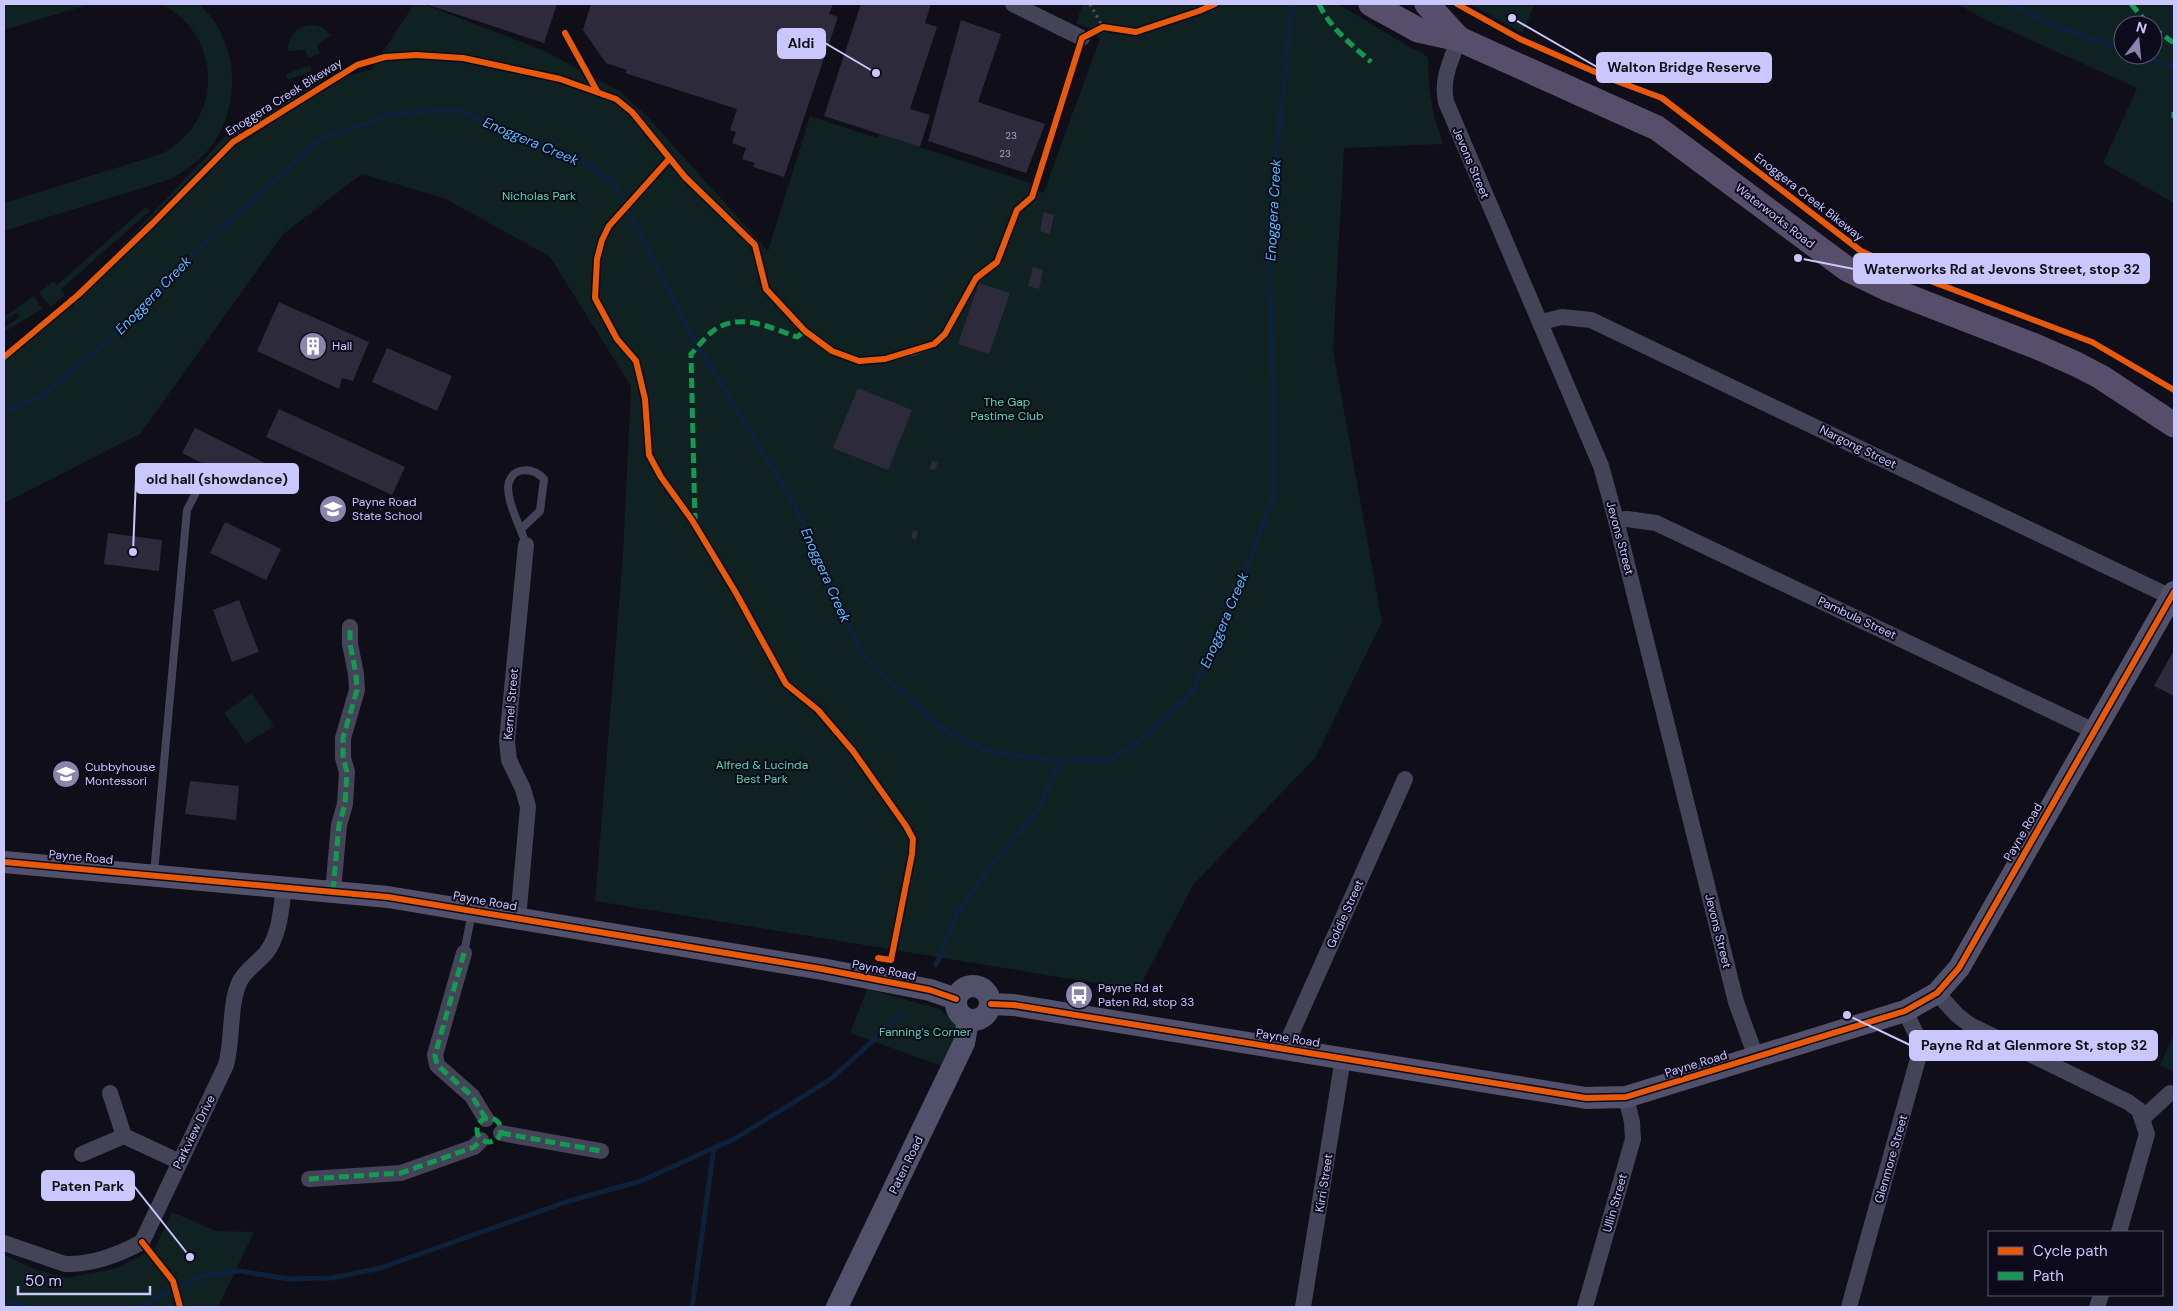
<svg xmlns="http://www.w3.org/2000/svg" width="2178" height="1311" viewBox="0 0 2178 1311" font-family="'DM Sans',sans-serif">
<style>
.green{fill:#0f2221;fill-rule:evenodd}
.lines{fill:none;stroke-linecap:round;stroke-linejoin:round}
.stream{stroke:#0d213b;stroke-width:5}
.building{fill:#2d2b3b}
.path{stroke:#46545f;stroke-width:3;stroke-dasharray:2.5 4;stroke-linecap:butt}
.lane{stroke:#444459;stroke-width:8}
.street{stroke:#444459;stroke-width:16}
.secondary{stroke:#51516c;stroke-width:22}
.primary{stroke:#574e6b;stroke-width:25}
.quiet{stroke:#139951;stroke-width:5;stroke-dasharray:10 5;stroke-linecap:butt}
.cycleway-casing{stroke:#0d0b1b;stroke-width:9}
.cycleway{stroke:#e8590c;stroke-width:6}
.labels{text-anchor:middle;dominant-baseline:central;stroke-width:4;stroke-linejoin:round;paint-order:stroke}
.number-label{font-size:10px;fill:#a2a0cc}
.street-label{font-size:12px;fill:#c9c7fd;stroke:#0d0b1b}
.park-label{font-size:12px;fill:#57d9af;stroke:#0d0b1b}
.poi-label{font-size:12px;fill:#c9c7fd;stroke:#0d0b1b;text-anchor:start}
.water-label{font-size:14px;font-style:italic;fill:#59bbfa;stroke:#0d0b1b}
.leader{fill:none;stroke:#c9c7fd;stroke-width:2}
.callout-dot{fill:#c9c7fd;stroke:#0d0b1b;stroke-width:2}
.callout{fill:#c9c7fd;stroke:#c9c7fd;stroke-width:2}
.callout-label{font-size:14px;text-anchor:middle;font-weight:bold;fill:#111}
</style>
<rect width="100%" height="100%" fill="#100e18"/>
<g class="green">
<polygon points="9,4 90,4 4,30 4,5"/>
<path d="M159 4H199C239 40 243 106 210 148 199 161 185 170 171 179L4 231V203L164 153C177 144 189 135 197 121 221 80 205 22 159 4Z"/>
<polygon points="414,4 423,4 545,51 619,91 645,114 768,251 810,116 877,138 879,134 1031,183 1043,194 1100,39 1090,29 1076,23 1083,4 1338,4 1413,49 1422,52 1428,58 1429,86 1434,116 1443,144 1344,148 1333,350 1382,622 1315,758 1193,885 1138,990 595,901 623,555 631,386 550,257 446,199 362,174 283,234 140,434 4,503 4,351 14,344 96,273 223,139 305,86 371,70"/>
<polygon points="1470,4 1535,4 1522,33"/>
<path d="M1957 4H2174V203L2103 163 2137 88 1986 20ZM2123 25H2153V55H2123Z"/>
<path d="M314 25 322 27 331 35 317 46 320 53 308 58 305 50 288 51C288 35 298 25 314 25Z"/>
<polygon points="310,65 312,71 288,80 286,74"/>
<polygon points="146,207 150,211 61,289 65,295 51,307 39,293 53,281 57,285"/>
<polygon points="34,296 42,309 4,332 4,328 20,317 17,313 4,321 4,317"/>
<polygon points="252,693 274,726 246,744 224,713"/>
<polygon points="867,989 940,1009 960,1029 942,1066 850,1033"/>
<polygon points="2174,1034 2174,1072 2160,1065"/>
<polygon points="172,1212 216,1231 254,1232 218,1307 4,1307 4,1255 37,1270 67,1278 117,1268 155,1248"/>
</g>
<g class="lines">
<g class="stream">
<polyline points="2009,4 2051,24 2123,50"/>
<polyline points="2138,55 2174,67"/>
<polyline points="4,412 42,396 109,340 196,251 321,139 393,114 455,109 582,161 614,183 692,336 794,504 862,654 936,725 984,750 1030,758 1061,760 1112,759 1145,737 1192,692 1231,608 1273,498 1273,401 1269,226 1292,4"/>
<polyline points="936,965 959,910 994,862 1036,814 1061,760"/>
<polyline points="4,1300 26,1307"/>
<polyline points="138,1307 204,1275 239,1271 289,1279 332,1278 380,1268 569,1201 641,1181 736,1138 831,1079 902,1014"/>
<polyline points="692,1307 714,1148"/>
</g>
</g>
<g class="building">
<polygon points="425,4 557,4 544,43"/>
<polygon points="591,4 833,4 829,14 838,17 784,177 753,167 755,163 742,159 746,148 732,143 736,132 730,130 737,109 625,73 627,70 606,63 583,30"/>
<polygon points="861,4 931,4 925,23 937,27 910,109 930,115 920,147 824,116"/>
<polygon points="961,20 1001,34 978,102 1045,124 1026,173 928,141"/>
<polygon points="1044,212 1054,215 1050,234 1040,231"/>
<polygon points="1033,267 1043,270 1039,289 1028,286"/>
<polygon points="979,283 1010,293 989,354 958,344"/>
<polygon points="279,302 369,342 353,381 342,378 339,389 257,351"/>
<polygon points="387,348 452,376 437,411 372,382"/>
<polygon points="858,388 912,410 888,470 833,448"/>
<polygon points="279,409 405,467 392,495 266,437"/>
<polygon points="195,428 269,465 256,490 182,453"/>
<polygon points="932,461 938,463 935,470 930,469"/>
<polygon points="225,522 281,549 266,580 210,553"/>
<polygon points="913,530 918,532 916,539 911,538"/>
<polygon points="108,533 162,540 159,571 104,564"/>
<polygon points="239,600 259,652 232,662 213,610"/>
<polygon points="2174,650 2174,696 2154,686"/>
<polygon points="190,781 239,786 236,820 185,814"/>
</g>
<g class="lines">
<polyline class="path" points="1090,4 1103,27"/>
<g class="lane">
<polyline points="766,289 805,331 832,351 859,361 885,359 912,352 934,344 945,334 976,278 997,262 1017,210 1032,197 1082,38"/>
<path d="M522 528 540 511 544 479C534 468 514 466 509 482 504 497 521 527 526 545"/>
<polyline points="154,873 187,510 204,477"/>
<polyline points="464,953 472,912"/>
</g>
<g class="street">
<polyline points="1013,4 1082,38"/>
<path d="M1459 39C1451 60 1441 79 1446 102L1601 466 1616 520 1736 1002 1756 1057"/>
<polyline points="1541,322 1562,317 1591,320 2171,597"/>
<polyline points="1616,520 1627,519 1656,523 2094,731"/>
<polyline points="333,891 339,825 345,804 347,772 343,758 343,738 357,690 356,674 350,644 350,627"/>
<polyline points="518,919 528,807 523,789 509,760 507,741 526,545"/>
<polyline points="464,953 435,1055 437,1065 472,1096 486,1119"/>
<polyline points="1937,993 1957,1015 1970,1025 2128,1102 2139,1110 2147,1134 2119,1232"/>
<polyline points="1287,1049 1290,1036 1405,779"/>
<polyline points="2143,1118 2170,1093"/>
<polyline points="501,1133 601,1151"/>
<polyline points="124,1136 180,1162"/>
<polyline points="82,1154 124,1136 110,1093"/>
<polyline points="309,1179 401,1173 474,1147 481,1140"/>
<path d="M4 1243 65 1264C92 1265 118 1255 142 1242L226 1065C233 1041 229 1002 240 981 245 971 258 962 266 953 280 935 281 909 284 887"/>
<polyline points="1303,1307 1343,1058"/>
<polyline points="1585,1307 1633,1139 1632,1122 1626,1097"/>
<polyline points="1849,1307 1919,1055 1918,1038 1905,1011"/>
<polyline points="2097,1307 2101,1295"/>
</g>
<g class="secondary">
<polyline points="4,862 388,897 822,969 930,990 956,999"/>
<circle cx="973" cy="1003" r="17"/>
<polyline points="991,1004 1014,1005 1586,1098 1626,1097 1905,1011 1937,993 1959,968 2174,592"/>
<polyline points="837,1307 964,1043 968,1020"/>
</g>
<g class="primary">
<polyline points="1371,4 1418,30 1459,39 1657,128 1847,269 1886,288 2035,346 2076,364 2101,377 2174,425"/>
<polyline points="1427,4 1459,39"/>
</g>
<g class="quiet">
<path d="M1319 4C1330 28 1352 45 1371 62"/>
<polyline points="2131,4 2149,25"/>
<polyline points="2153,28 2174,43"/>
<polyline points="2174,112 2174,118"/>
<path d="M695 523 691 354C698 347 705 337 713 331 739 311 771 328 797 337L805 331"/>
<polyline points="333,891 339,825 345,804 347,772 343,758 343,738 357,690 356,674 350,644 350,627"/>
<polyline points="464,953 435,1055 437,1065 472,1096 486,1119"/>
<circle cx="489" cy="1130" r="12"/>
<polyline points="501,1133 601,1151"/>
<polyline points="309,1179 401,1173 474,1147 481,1140"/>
</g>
<g class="cycleway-casing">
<g id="cycleway">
<polyline points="1457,4 1520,39 1611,79 1662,98 1861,251 1912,274 2092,342 2174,390"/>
<polyline points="565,33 597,91"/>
<polyline points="669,159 609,226 602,240 597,259 595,298 617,339 636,361 645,399 649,455 661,477 692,520 736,593 786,684 818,710 853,751 906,826 913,839 912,854 891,960 878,958"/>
<polyline points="4,357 78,295 153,223 233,142 357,65 385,57 416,55 463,58 560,79 616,99 632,112 685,177 755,245 766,289 805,331 832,351 859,361 885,359 934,344 945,334 976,278 997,262 1017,210 1032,197 1082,38 1103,27 1136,32 1199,11 1215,4"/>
<polyline points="4,862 388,897 822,969 930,990 956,999"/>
<polyline points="991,1004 1014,1005 1586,1098 1626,1097 1905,1011 1937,993 1959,968 2174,592"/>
<polyline points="142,1242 173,1281 180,1307"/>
</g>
</g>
<use href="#cycleway" class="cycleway"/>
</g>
<defs>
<g id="building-disc" transform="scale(1.4375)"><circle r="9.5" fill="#8886ad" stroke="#0d0b1b"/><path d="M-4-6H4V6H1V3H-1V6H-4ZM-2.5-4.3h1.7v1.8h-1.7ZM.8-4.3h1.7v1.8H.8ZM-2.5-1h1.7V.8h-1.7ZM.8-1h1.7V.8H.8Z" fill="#fff"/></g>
<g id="school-disc" transform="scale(1.4375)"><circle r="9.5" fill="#8886ad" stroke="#0d0b1b"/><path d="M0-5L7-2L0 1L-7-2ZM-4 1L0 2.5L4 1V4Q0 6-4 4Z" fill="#fff"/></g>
<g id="bus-disc" transform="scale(1.4375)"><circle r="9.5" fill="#8886ad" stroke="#0d0b1b"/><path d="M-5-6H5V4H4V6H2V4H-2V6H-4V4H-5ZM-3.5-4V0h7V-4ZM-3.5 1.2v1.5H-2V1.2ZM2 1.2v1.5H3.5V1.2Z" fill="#fff"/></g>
</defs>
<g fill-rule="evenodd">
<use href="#building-disc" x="313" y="346"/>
<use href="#school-disc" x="333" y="509"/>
<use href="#school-disc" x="66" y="774"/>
<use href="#bus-disc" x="1079" y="995"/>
</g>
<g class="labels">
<g class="number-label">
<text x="1011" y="135">23</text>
<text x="1005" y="153">23</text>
</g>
<g class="street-label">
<text transform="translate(284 97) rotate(-32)">Enoggera Creek Bikeway</text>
<text transform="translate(1471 163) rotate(67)">Jevons Street</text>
<text transform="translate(1809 197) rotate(38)">Enoggera Creek Bikeway</text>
<text transform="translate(1775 216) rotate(38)">Waterworks Road</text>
<text transform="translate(1858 447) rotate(26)">Nargong Street</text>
<text transform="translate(1620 538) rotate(75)">Jevons Street</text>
<text transform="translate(1857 618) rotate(25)">Pambula Street</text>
<text transform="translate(511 704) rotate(-85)">Kernel Street</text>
<text transform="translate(2023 832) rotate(-60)">Payne Road</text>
<text transform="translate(81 857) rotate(5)">Payne Road</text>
<text transform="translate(485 901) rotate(10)">Payne Road</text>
<text transform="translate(1345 914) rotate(-66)">Goldie Street</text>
<text transform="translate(1718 931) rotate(76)">Jevons Street</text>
<text transform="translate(884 970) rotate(11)">Payne Road</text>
<text transform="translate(1288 1038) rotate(9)">Payne Road</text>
<text transform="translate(1696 1064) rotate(-17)">Payne Road</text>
<text transform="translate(194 1132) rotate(-64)">Parkview Drive</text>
<text transform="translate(1891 1159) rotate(-74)">Glenmore Street</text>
<text transform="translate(906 1165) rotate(-64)">Paten Road</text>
<text transform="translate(1324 1183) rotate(-81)">Kirri Street</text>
<text transform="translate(1615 1203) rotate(-74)">Ullin Street</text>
</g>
<g class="park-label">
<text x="539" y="196">Nicholas Park</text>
<text x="1007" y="402">The Gap<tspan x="1007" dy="14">Pastime Club</tspan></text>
<text x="762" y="765">Alfred &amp; Lucinda<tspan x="762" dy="14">Best Park</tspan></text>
<text x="925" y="1032">Fanning's Corner</text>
</g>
<g class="poi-label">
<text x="332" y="346">Hall</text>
<text x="352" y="502">Payne Road<tspan x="352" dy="14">State School</tspan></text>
<text x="85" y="767">Cubbyhouse<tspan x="85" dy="14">Montessori</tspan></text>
<text x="1098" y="988">Payne Rd at<tspan x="1098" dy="14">Paten Rd, stop 33</tspan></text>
</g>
<g class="water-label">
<text transform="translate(531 141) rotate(23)">Enoggera Creek</text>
<text transform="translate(1273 210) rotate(-87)">Enoggera Creek</text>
<text transform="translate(153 295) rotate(-46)">Enoggera Creek</text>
<text transform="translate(826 575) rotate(66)">Enoggera Creek</text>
<text transform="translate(1224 620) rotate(-67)">Enoggera Creek</text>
</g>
</g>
<path class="leader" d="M876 73L825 43M1512 18L1597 67M1798 258L1854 269M133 552L136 479M1847 1015L1910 1045M190 1257L134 1186"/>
<g class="callout-dot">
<circle cx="876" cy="73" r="5"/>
<circle cx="1512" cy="18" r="5"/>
<circle cx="1798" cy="258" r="5"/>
<circle cx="133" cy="552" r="5"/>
<circle cx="1847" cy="1015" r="5"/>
<circle cx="190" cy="1257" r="5"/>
</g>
<g class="callout">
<rect x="778" y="29" width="47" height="29" rx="5"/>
<rect x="1597" y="53" width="174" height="29" rx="5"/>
<rect x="1854" y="254" width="295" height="29" rx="5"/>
<rect x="136" y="464" width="162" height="29" rx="5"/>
<rect x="1910" y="1031" width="247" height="29" rx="5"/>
<rect x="42" y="1171" width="92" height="29" rx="5"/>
</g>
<g class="callout-label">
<text x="801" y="48">Aldi</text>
<text x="1684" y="72">Walton Bridge Reserve</text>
<text x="2002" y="274">Waterworks Rd at Jevons Street, stop 32</text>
<text x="217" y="484">old hall (showdance)</text>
<text x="2034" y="1050">Payne Rd at Glenmore St, stop 32</text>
<text x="88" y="1191">Paten Park</text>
</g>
<rect width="2178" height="1311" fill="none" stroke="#c9c7fd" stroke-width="10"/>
<rect x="1988" y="1231" width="175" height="65" fill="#0d0b1b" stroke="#585675"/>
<rect x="1998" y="1247" width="25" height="8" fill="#e8590c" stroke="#585675"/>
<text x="2033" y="1256" font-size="15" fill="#c9c7fd">Cycle path</text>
<rect x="1998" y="1272" width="25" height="8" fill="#139951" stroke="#585675"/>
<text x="2033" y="1281" font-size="15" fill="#c9c7fd">Path</text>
<g transform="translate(2138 40) rotate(16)"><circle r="24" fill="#0d0b1b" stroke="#585675"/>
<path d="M0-4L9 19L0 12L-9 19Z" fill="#8886ad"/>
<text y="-8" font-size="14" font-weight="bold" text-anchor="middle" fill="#c9c7fd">N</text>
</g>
<path d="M18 1286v8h132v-8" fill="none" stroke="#c9c7fd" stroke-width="2.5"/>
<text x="25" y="1286" font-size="15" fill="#c9c7fd" stroke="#0d0b1b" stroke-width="4" paint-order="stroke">50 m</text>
</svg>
